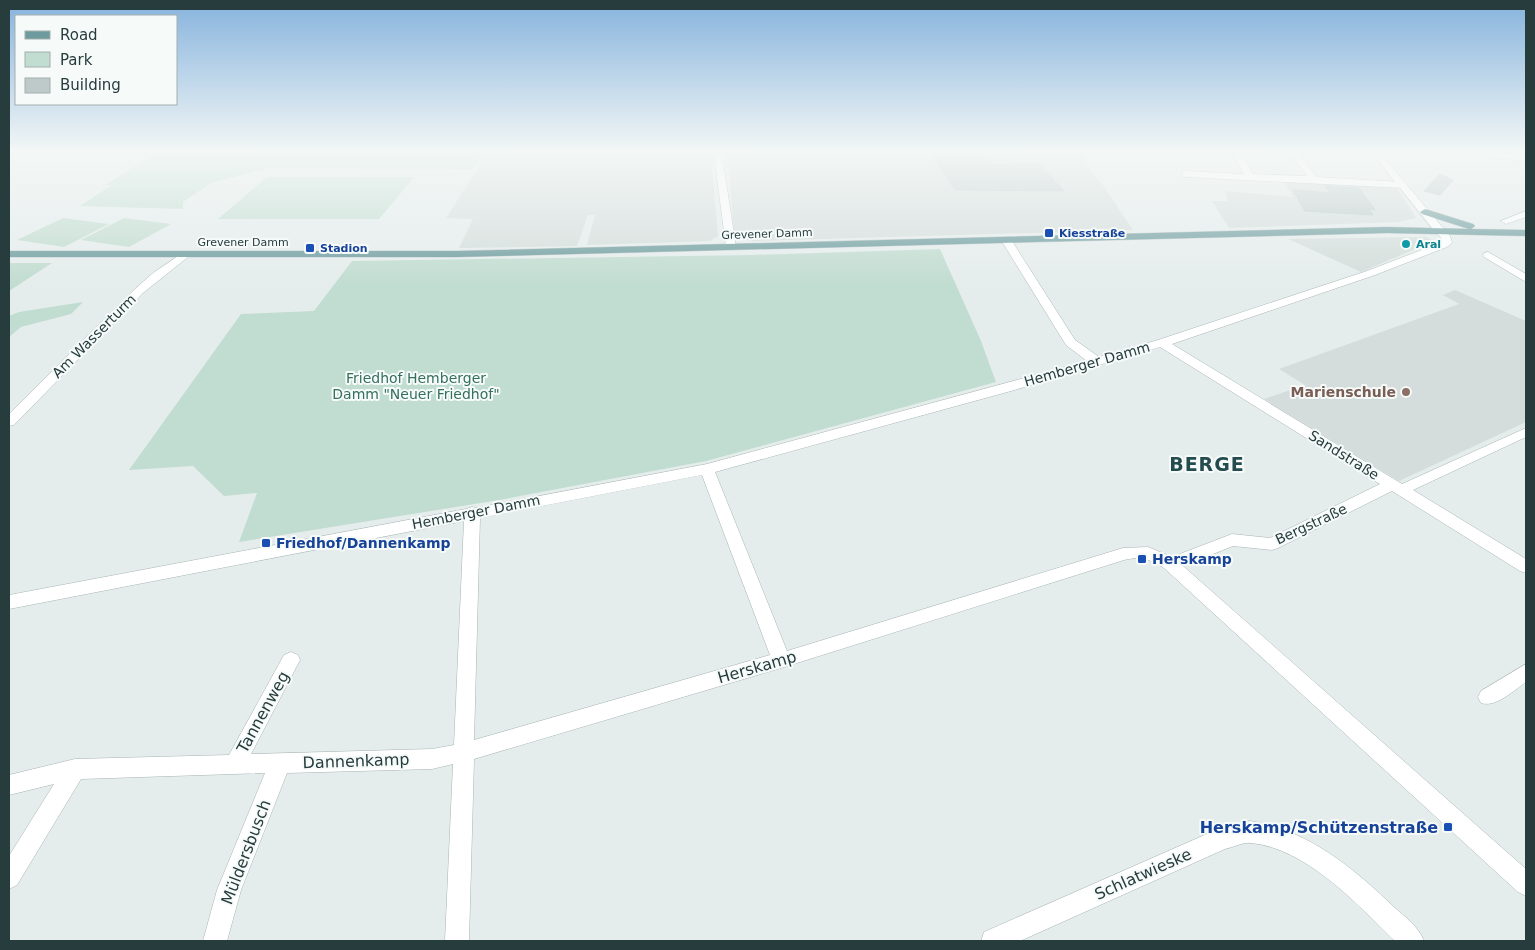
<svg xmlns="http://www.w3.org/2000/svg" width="1535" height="950" viewBox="0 0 1535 950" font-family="'DejaVu Sans',sans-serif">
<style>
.built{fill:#d4dddb}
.green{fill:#c1dcd0}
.building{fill:#becac9;stroke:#b8c6c4}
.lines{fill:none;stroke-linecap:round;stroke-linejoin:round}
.minor-casing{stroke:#a8b4b4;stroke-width:1}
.tertiary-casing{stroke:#a8b4b4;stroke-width:1}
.primary-casing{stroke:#c2c8c9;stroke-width:1}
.minor{fill:#fff;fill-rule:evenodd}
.tertiary{fill:#fff;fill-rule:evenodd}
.primary{fill:#6e9c9e;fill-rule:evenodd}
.transit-dot{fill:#1a4fb4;stroke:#f6faf9;stroke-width:2}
.culture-dot{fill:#0f9aa8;stroke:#f6faf9;stroke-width:2}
.education-dot{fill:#8d6e63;stroke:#f6faf9;stroke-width:2}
.labels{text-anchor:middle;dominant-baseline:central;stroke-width:4;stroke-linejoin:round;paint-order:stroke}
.far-transit-label{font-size:11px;font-weight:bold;fill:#164399;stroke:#f6faf9;text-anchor:start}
.far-street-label{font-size:11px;fill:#263c3d;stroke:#f6faf9}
.far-culture-label{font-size:11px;font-weight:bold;fill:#0d838f;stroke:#f6faf9;text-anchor:start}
.street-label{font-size:14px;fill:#263c3d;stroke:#f6faf9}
.park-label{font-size:14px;fill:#34705e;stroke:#f6faf9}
.education-label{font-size:14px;font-weight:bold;fill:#785e54;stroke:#f6faf9;text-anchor:end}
.transit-label{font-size:14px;font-weight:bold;fill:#164399;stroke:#f6faf9;text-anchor:start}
.near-street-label{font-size:16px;fill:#263c3d;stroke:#f6faf9}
.near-transit-label{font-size:16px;font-weight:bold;fill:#164399;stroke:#f6faf9;text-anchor:end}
.district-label{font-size:19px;font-weight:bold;letter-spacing:1px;fill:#244b4e;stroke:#f6faf9}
</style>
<rect width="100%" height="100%" fill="#e5edec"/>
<g class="built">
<polygon points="488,153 715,153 712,169 718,236 710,241 587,245 595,215 588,215 577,246 459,248 473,219 446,218"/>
<polygon points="728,153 1082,153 1090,171 1102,184 1133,230 752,241 740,238 734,232"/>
<polygon points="1284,180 1396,186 1416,218 1398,222 1229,228 1212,201 1228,201 1225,191 1293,197"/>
<polygon points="1426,237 1434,241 1361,272 1288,239"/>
<polygon points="1455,290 1526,321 1526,422 1399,481 1264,399 1305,385 1279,369 1459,304 1443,295"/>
</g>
<g class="green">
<polygon points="156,153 484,153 472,169 269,168 211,183 183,202 183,209 80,206 112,185 105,185"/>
<polygon points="267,177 414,177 379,219 218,219"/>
<polygon points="63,218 109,224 64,247 17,240"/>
<polygon points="124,218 171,224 129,247 81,240"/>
<polygon points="940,249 981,341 996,382 706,461 499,500 239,542 257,493 224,496 193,466 129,470 241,314 314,311 352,261 751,255"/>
<polygon points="9,263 52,263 9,291"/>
<polygon points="83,302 71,314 21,327 9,337 9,316 19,312"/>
</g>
<g class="building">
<polygon points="931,153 983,153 993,165 1038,163 1064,191 955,190"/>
<polygon points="1440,174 1453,180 1440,195 1424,191"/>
<polygon points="1325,186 1359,188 1375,210 1369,209 1373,215 1305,211 1293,190 1330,193"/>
</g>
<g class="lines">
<g class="minor-casing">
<g id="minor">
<polygon points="20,153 9,159 9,154"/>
<polygon points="717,153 725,153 723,162 736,247 731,250 726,247 715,162"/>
<polygon points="1232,153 1240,153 1253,174 1307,176 1290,153 1299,153 1316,177 1403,182 1407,185 1403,188 1185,177 1181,174 1185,171 1244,174"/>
<polygon points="1481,153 1502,153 1526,156 1526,161 1485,156"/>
<polygon points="1526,211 1526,217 1506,224 1501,221"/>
<path d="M1440 228C1447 230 1451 236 1452 243L1447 247 1375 275 1172 344 1402 484 1526 428V437L1413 490 1526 559V573L1520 571 1392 491 1278 548 1272 550 1233 546 1183 566 1526 869V896L1518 892 1164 568C1151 559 1140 556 1124 560L781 668 474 759 469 941H445L453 764 432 769 287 773 241 890 227 941H203L217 890 265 773 81 779 17 885 9 889V856L54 784 9 795V775L75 759 229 755 284 655 291 652 298 655 300 660 251 754 432 749 454 745 464 521 9 609V595L466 509 472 507 476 508 707 464 1087 361 1066 345 1001 240 1002 238H1010L1075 340 1099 357 1158 340 1367 271 1442 242 1441 238 1435 231ZM1160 347 1380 484 1270 538 1232 534 1172 557 1148 547 1123 548 787 651 715 472 1011 391ZM702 475 770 655 474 740 480 518Z"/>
<polygon points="184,252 189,255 188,257 143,293 14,425 9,426 9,414 135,289 153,273"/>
<polygon points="1488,252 1526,274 1526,282 1484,257 1483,255 1484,253"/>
<path d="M1526 664V682C1514 690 1496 708 1481 703L1478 697 1481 691Z"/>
<path d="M1250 821C1308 830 1353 868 1394 907 1405 917 1419 927 1424 941H1395C1358 905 1306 848 1251 843 1243 842 1234 847 1225 849L1020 941H981L984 932 1216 830Z"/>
</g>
</g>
<g class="tertiary-casing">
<polygon id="tertiary" points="1372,153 1380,153 1444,229 1444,233 1436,233"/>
</g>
<g class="primary-casing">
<polygon id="primary" points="1425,209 1473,224 1475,226 1471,229 1526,230 1526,236 1387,233 457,257 9,257 9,251 457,251 1387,227 1469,229 1422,214 1420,212"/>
</g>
<use href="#minor" class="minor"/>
<use href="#tertiary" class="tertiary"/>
<use href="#primary" class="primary"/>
</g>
<linearGradient id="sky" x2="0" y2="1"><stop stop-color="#86b3dd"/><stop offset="0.53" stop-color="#f3f7f6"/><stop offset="1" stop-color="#f3f7f6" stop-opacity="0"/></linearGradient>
<rect width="1535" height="286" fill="url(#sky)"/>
<g class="transit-dot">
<rect x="1044" y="228" width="10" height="10" rx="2.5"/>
<rect x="305" y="243" width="10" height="10" rx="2.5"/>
<rect x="261" y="538" width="10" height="10" rx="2.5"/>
<rect x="1137" y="554" width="10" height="10" rx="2.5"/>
<rect x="1443" y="822" width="10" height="10" rx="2.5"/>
</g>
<circle class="culture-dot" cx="1406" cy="244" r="5"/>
<circle class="education-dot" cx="1406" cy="392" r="5"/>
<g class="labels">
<g class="far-transit-label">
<text x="1059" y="233">Kiesstraße</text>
<text x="320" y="248">Stadion</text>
</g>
<g class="far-street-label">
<text transform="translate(767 234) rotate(-2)">Grevener Damm</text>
<text x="243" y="242">Grevener Damm</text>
</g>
<g class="far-culture-label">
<text x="1416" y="244">Aral</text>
</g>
<g class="street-label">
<text transform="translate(94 336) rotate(-45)">Am Wasserturm</text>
<text transform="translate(1087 364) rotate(-16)">Hemberger Damm</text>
<text transform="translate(1344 455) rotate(32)">Sandstraße</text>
<text transform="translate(476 512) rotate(-11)">Hemberger Damm</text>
<text transform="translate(1311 524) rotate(-25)">Bergstraße</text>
</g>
<g class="park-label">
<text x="416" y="378">Friedhof Hemberger<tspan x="416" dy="16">Damm "Neuer Friedhof"</tspan></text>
</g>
<g class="education-label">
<text x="1396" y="392">Marienschule</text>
</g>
<g class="transit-label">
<text x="276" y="543">Friedhof/Dannenkamp</text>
<text x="1152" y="559">Herskamp</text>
</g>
<g class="near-street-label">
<text transform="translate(757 667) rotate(-16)">Herskamp</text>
<text transform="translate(263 712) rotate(-61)">Tannenweg</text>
<text transform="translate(356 761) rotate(-2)">Dannenkamp</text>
<text transform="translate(246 852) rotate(-69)">Müldersbusch</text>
<text transform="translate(1143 874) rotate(-24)">Schlatwieske</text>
</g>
<g class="near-transit-label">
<text x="1438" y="827">Herskamp/Schützenstraße</text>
</g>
<g class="district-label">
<text x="1207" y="464">BERGE</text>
</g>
</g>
<rect width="1535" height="950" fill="none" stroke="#263c3d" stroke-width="20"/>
<rect x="15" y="15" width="162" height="90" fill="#f6faf9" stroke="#a3aeae"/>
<rect x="25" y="31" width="25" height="8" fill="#6e9c9e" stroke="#a3aeae"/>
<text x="60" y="40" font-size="15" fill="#263c3d">Road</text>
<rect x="25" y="52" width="25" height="15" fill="#c1dcd0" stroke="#a3aeae"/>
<text x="60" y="65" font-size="15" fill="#263c3d">Park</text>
<rect x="25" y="78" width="25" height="15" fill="#becac9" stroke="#a3aeae"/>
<text x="60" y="90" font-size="15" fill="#263c3d">Building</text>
</svg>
